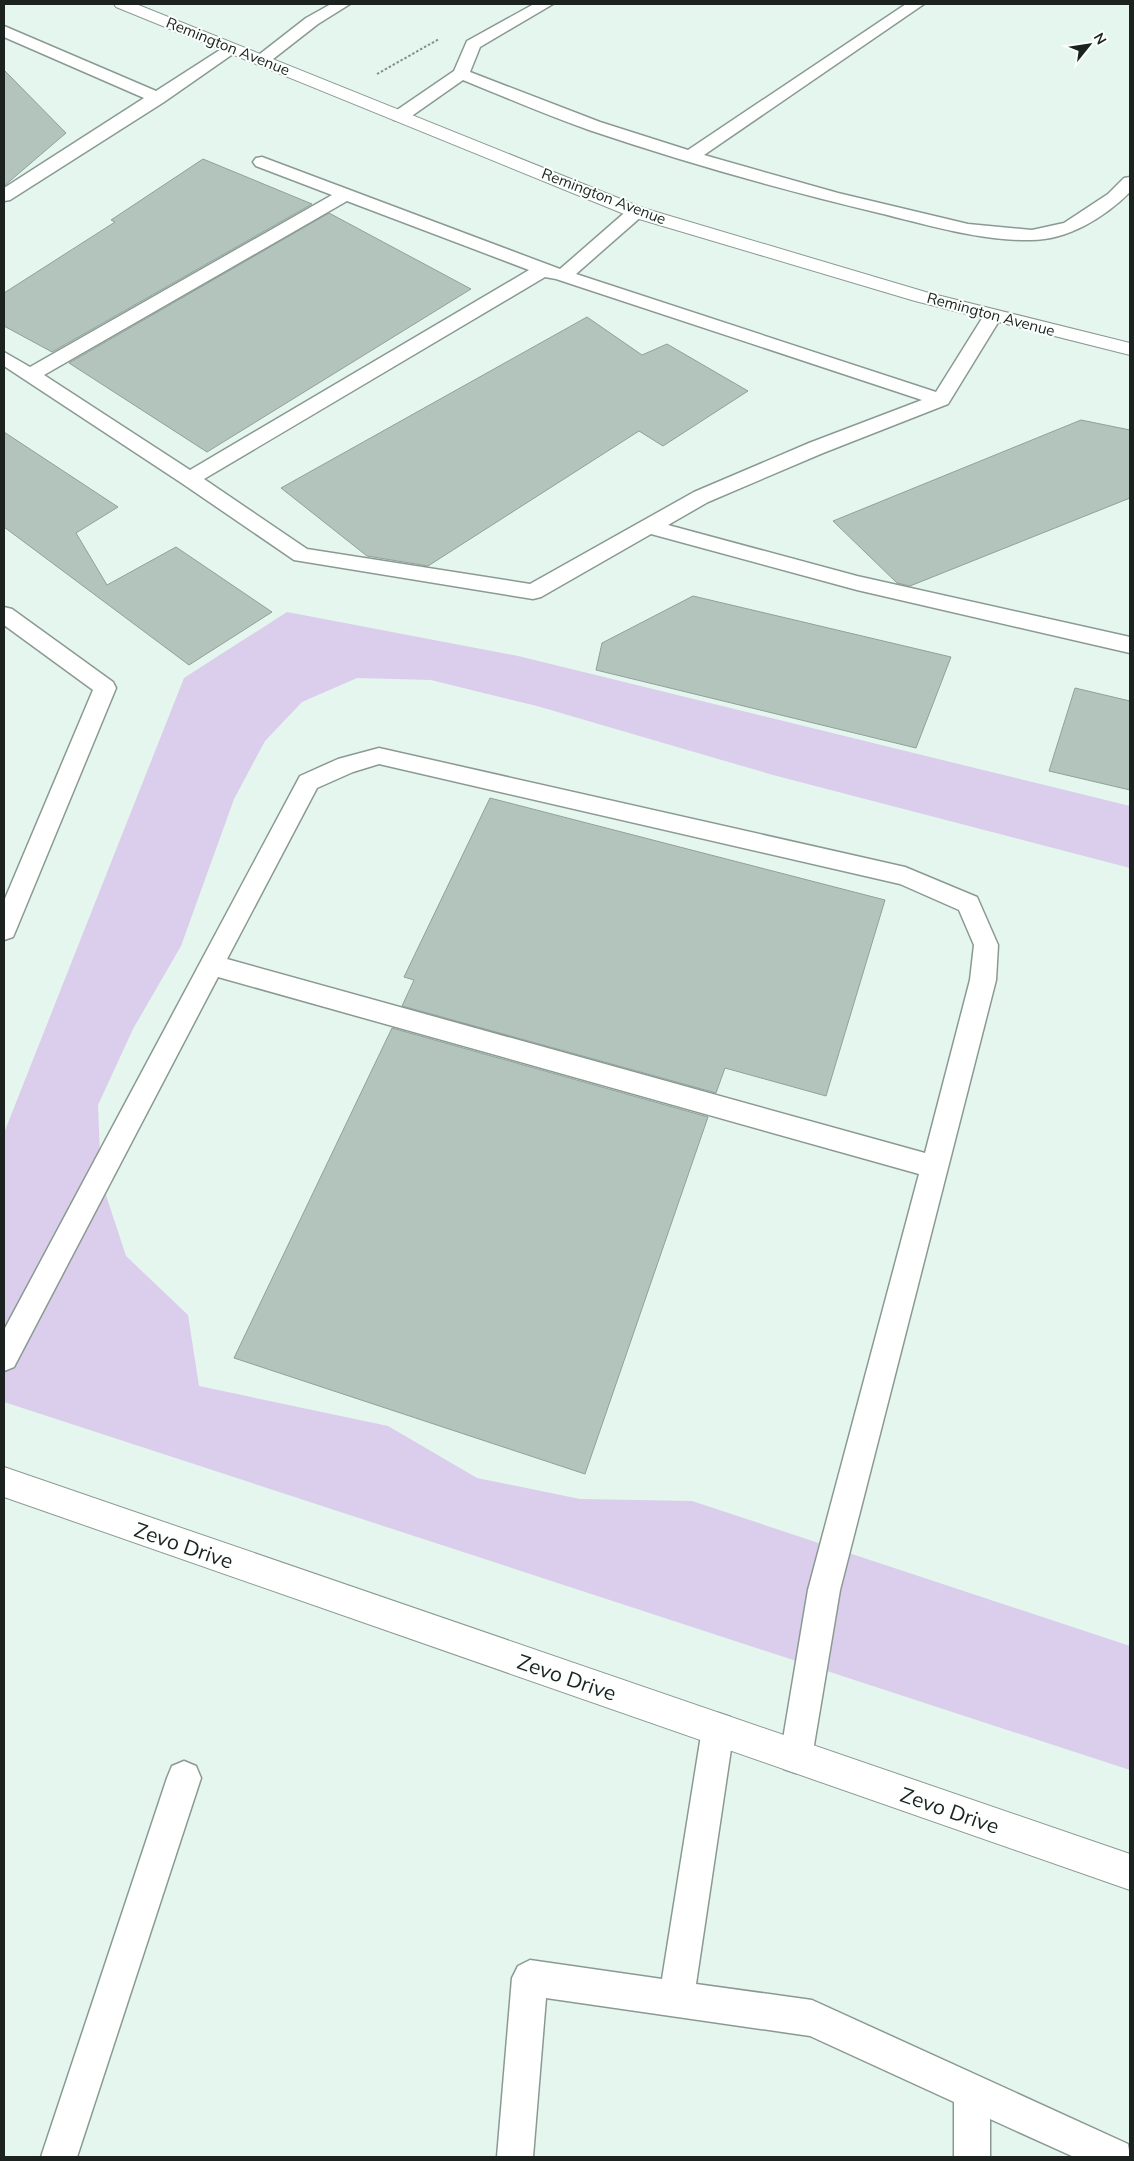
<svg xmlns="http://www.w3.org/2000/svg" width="1134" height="2161" viewBox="0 0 1134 2161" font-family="Mulish,sans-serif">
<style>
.green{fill:#dbcdec}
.building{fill:#b3c4bd;stroke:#91a19a}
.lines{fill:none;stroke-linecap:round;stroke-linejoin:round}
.lane-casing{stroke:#8a9a93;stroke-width:3}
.street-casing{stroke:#8a9a93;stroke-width:2}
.path{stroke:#839089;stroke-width:2;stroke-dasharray:2.5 2;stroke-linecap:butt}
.lane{fill:#fff;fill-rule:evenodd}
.street{fill:#fff;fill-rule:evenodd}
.labels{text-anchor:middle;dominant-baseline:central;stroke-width:4;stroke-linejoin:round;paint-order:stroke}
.far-street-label{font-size:15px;fill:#1c221f;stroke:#fbfffd}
.near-street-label{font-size:21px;fill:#1c221f;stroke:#fbfffd}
</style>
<rect width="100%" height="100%" fill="#e4f6ed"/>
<polygon class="green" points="287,612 518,656 1130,806 1130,868 773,775 537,706 431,680 357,678 302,702 265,741 234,799 181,946 133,1029 98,1105 101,1180 126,1256 188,1315 199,1386 388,1426 477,1478 580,1499 692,1501 1130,1646 1130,1770 4,1402 4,1133 184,678"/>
<g class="building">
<polygon points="4,70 66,133 4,186"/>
<polygon points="203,159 312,204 52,352 4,326 4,293 115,222 111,220"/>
<polygon points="329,213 471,289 207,452 69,363"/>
<polygon points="587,317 642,355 667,344 748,391 663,446 639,431 428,566 367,556 281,488"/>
<polygon points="1081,420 1130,430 1130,498 910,586 897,583 833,521"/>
<polygon points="4,432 118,507 76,533 107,585 176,547 272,612 189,665 4,527"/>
<polygon points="693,596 951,657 916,748 596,670 602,643"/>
<polygon points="1075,688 1130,701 1130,790 1049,771"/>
<polygon points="490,798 885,900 826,1096 725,1068 716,1093 402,1006 414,980 404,977"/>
<polygon points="392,1028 708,1117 585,1474 234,1358"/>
</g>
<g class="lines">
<g class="lane-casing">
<g id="lane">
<polygon points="331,4 350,4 318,24 268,63 256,63 254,60 256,57 306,18"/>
<path d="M534 4H553L480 47 470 72 600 122 688 150 906 4H924L704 155 838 193 968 224 1032 230 1064 223 1108 194 1124 178 1130 177V192C1105 217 1068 240 1031 240 980 241 928 225 879 213 782 190 684 162 589 130 546 115 505 97 463 80L406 120H394L392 116 394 112 454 71 467 41Z"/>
<polygon points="4,26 156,91 226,46 238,46 240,49 164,102 10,200 4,201 4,188 144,98 4,37"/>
<path d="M262 157 560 269 630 208H642L645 212 642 216 576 274 936 392 986 312H1000L1002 316 948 404 823 453 708 502 668 525 857 576 1130 637V653L857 590 651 534 541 597 533 599 294 560 183 484 4 366V352L30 367 332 195 256 166 253 162 256 158ZM347 201 529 270 190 470 44 375ZM545 277 556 279 922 400 809 443 694 492 530 584 307 549 204 479Z"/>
<polygon points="4,607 12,609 113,682 116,688 16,930 13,937 4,940 4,901 93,690 4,625"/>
<path d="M379 748 905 867 977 897 998 945 996 980 840 1590 812 1757 808 1769 796 1773 784 1769 780 1757 808 1590 919 1174 218 977 14 1367 4 1371V1330L300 776 338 759ZM379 764 900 884 959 910 974 945 970 980 925 1153 227 959 317 788 353 772Z"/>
<polygon points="718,1713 730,1717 734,1729 696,1984 812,2000 1128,2144 1130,2157 1074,2157 990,2119 990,2157 954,2157 954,2102 810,2036 546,1998 533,2157 497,2157 512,1978 518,1966 530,1960 662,1979 702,1729 706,1717"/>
<polygon points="184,1761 196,1766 201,1778 77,2157 41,2157 167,1778 172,1766"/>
</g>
</g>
<g class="street-casing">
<g id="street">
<polygon points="114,4 136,4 643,208 929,293 1130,343 1130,355 915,301 629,216 116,7"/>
<polygon points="4,1467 1130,1854 1130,1890 4,1497"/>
</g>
</g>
<polyline class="path" points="377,74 439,39"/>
<use href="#lane" class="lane"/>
<use href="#street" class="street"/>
</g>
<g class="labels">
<g class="far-street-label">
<text transform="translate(228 46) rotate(22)">Remington Avenue</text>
<text transform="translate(604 196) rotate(21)">Remington Avenue</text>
<text transform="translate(991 314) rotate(15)">Remington Avenue</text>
</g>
<g class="near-street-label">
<text transform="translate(184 1545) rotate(19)">Zevo Drive</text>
<text transform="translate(567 1677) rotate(19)">Zevo Drive</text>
<text transform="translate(950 1810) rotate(19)">Zevo Drive</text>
</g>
</g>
<rect width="1134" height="2161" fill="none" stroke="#1c221f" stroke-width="10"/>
<g transform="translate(1089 45) rotate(60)" stroke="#fbfffd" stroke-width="4" paint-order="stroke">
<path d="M0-4L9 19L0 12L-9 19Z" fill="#1c221f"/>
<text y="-8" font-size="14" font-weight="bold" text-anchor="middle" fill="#1c221f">N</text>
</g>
</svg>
